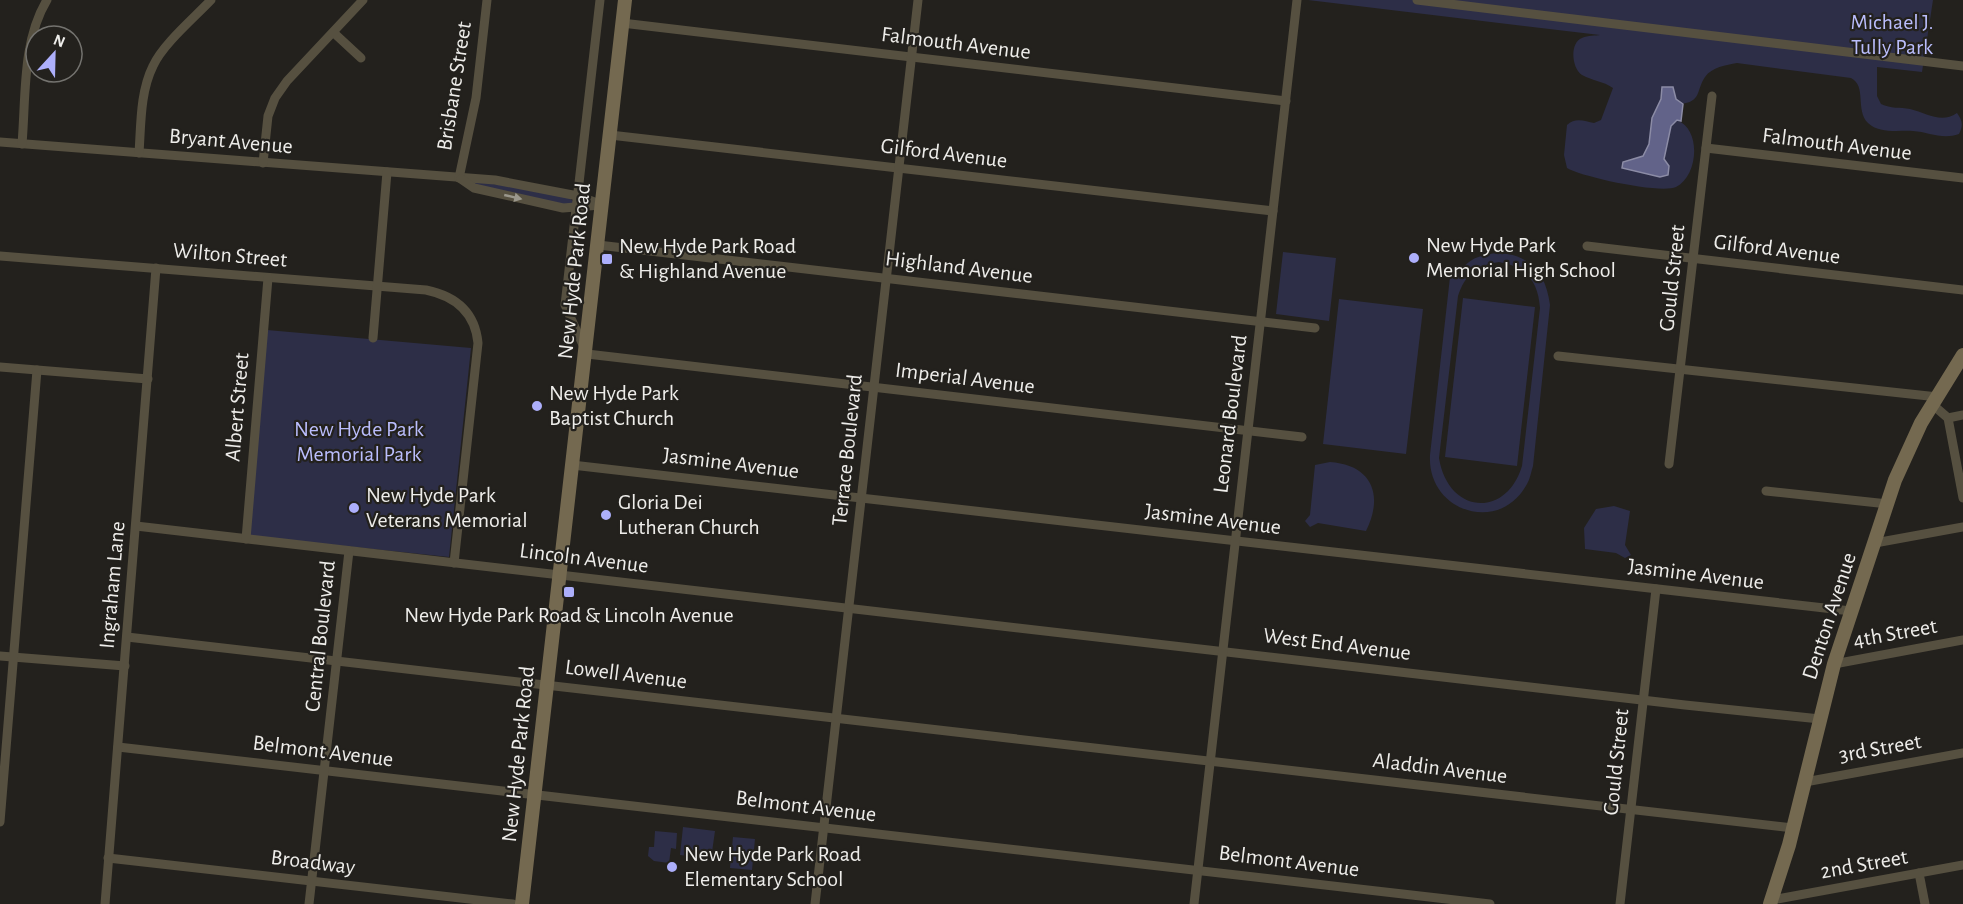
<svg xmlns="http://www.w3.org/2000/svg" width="1963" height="904" viewBox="0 0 1963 904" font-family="'Alegreya Sans',sans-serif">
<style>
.green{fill:#2d2e47;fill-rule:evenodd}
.water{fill:#626389;stroke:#8c8ca6;stroke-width:1.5}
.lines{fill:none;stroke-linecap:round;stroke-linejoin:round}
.minor{stroke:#565040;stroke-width:9}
.secondary{stroke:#746950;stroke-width:14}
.oneway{fill:#9a978c}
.poi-dot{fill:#adaffb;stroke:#23211d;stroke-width:2}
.labels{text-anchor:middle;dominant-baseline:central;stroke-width:4.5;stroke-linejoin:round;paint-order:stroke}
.park-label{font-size:22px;fill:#babdfc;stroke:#23211d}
.street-label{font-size:22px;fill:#eeedea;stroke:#23211d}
.poi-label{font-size:22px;fill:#eeedea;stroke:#23211d;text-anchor:start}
</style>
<rect width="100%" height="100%" fill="#23211d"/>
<g class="green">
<path d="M1308 0H1933L1922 72 1877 67V96L1881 104C1891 109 1900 107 1910 109 1927 113 1941 124 1957 113 1963 121 1963 126 1959 134 1942 140 1929 132 1913 131 1899 130 1879 134 1868 123 1855 110 1867 86 1851 78L1737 63C1726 65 1712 67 1705 77 1696 90 1702 102 1680 104L1662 87 1661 99 1652 118 1649 144 1643 156 1623 162C1636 174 1644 172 1660 177L1671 126 1677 120C1702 130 1698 176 1676 187 1660 194 1582 177 1567 168L1564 155 1567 125C1575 117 1585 121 1594 123L1601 120 1613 88C1603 81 1593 81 1582 75 1572 69 1569 43 1582 38 1588 35 1596 36 1600 35Z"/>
<polygon points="465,180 563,194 576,203 562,206 475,187"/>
<polygon points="1283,252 1336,258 1329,321 1276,314"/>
<path d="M1497 253C1530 254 1546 273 1550 305L1533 466C1531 472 1530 479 1527 484 1500 535 1427 512 1430 455L1450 277 1456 278C1465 260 1478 255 1497 253ZM1499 262C1526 267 1538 280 1540 308L1522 466C1506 519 1448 514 1439 458L1458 296C1465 275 1476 265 1499 262Z"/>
<polygon points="1463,298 1535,307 1517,466 1445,457"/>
<polygon points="1339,299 1423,309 1406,454 1323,444"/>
<polygon points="267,330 471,348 449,557 250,536"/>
<path d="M1330 462C1372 465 1384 495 1366 531L1318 523 1310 527 1305 521 1310 515 1315 465Z"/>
<polygon points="1614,506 1630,511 1625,545 1631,555 1625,558 1616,553 1585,549 1584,528 1596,509"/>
<polygon points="683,827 715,831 711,859 680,855"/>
<polygon points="655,831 677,833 676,849 671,848 669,863 654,861 648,856 649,847 654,847"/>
<polygon points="733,837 755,839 752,870 730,868"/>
</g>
<polygon class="water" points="1662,87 1673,87 1676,99 1683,104 1681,121 1677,120 1671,126 1664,159 1669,166 1668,175 1660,177 1622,168 1623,162 1643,156 1649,144 1652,118 1661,99"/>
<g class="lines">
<g class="minor">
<polyline points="600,0 565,305 587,354 1302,437"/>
<polyline points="1417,0 1963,66"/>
<polyline points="622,23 1286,101"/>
<polyline points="334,33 361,58"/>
<polyline points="610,135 1273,211"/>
<polyline points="0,142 495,180 578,196 603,205"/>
<path d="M22 144C26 97 22 41 47 0"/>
<polyline points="1706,148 1963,178"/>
<path d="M139 153C141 125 140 92 153 66 163 44 194 18 211 0"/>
<polyline points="263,163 268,116 275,98 287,81 363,0"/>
<polyline points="459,178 476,98 487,0"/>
<polyline points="461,179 474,188 563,208 601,205"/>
<polyline points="598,245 1315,328"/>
<polyline points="1587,246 1963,290"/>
<path d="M0 256 426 290C455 296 475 312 478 343L454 563"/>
<polyline points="373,338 387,172"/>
<polyline points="1558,356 1938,397"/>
<polyline points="0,367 148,379"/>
<polyline points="1933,405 1948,418 1963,498"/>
<polyline points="1948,418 1963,415"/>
<polyline points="1669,464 1712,96"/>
<polyline points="572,465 1851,611"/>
<polyline points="1766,491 1888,504"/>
<polyline points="136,526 1685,705 1820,719"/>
<polyline points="246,539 268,278"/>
<polyline points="1875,543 1963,527"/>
<polyline points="127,637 1793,828"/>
<polyline points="0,656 125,666"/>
<polyline points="1834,664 1963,640"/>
<polyline points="118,747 1490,904"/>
<polyline points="1805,782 1963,753"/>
<polyline points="0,822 37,370"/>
<polyline points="108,858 513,904"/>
<polyline points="1919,873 1925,904"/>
<polyline points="1772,900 1963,865"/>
<polyline points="105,904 156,268"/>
<polyline points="309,904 349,551"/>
<polyline points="815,904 918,0"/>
<polyline points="1194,904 1297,0"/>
<polyline points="1620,904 1656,589"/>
</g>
<g class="secondary">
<path d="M522 904C557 603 592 302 625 0"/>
<polyline points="1770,904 1789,845 1834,664 1895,480 1921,423 1963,355"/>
</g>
</g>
<defs><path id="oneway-solid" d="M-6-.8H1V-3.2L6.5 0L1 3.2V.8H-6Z" transform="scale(1.5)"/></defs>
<use class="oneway" href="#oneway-solid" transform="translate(513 197) rotate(13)"/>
<g class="poi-dot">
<circle cx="1414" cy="258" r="6"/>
<rect x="601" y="253" width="12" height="12" rx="3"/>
<circle cx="537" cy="406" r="6"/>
<circle cx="354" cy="508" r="6"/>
<circle cx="606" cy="515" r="6"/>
<rect x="563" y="586" width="12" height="12" rx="3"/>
<circle cx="672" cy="867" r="6"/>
</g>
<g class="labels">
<g class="park-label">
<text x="1892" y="22">Michael J.<tspan x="1892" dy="25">Tully Park</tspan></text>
<text x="359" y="429">New Hyde Park<tspan x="359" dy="25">Memorial Park</tspan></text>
</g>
<g class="street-label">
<text transform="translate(956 43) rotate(7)">Falmouth Avenue</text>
<text transform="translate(454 86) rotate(-81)">Brisbane Street</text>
<text transform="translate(231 141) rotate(5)">Bryant Avenue</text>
<text transform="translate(1837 144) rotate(7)">Falmouth Avenue</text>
<text transform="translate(944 153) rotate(7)">Gilford Avenue</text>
<text transform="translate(1777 249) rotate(7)">Gilford Avenue</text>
<text transform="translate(230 255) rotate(5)">Wilton Street</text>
<text transform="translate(959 267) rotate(7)">Highland Avenue</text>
<text transform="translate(574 271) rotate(-84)">New Hyde Park Road</text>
<text transform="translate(1672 278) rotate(-84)">Gould Street</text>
<text transform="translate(965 378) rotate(7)">Imperial Avenue</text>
<text transform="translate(237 407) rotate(-85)">Albert Street</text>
<text transform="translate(1230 414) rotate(-83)">Leonard Boulevard</text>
<text transform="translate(847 450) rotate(-84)">Terrace Boulevard</text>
<text transform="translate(731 463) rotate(7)">Jasmine Avenue</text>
<text transform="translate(1213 519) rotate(7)">Jasmine Avenue</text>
<text transform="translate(584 558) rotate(7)">Lincoln Avenue</text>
<text transform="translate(1696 574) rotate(7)">Jasmine Avenue</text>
<text transform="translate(112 585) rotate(-85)">Ingraham Lane</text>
<text transform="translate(1829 616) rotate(-72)">Denton Avenue</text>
<text transform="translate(1895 633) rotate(-10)">4th Street</text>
<text transform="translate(320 636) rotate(-84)">Central Boulevard</text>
<text transform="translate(1337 644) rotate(7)">West End Avenue</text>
<text transform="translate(626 674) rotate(7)">Lowell Avenue</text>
<text transform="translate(1880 748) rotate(-10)">3rd Street</text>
<text transform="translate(323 751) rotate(7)">Belmont Avenue</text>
<text transform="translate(518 754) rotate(-84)">New Hyde Park Road</text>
<text transform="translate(1616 762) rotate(-84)">Gould Street</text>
<text transform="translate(1440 768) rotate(7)">Aladdin Avenue</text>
<text transform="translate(806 806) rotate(7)">Belmont Avenue</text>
<text transform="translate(1289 861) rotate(7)">Belmont Avenue</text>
<text transform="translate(313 862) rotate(7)">Broadway</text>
<text transform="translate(1864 864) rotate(-10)">2nd Street</text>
</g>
<g class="poi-label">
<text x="1426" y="245">New Hyde Park<tspan x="1426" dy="25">Memorial High School</tspan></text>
<text x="619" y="246">New Hyde Park Road<tspan x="619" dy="25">&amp; Highland Avenue</tspan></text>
<text x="549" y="393">New Hyde Park<tspan x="549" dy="25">Baptist Church</tspan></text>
<text x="366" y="495">New Hyde Park<tspan x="366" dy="25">Veterans Memorial</tspan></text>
<text x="618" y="502">Gloria Dei<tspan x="618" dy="25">Lutheran Church</tspan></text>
<text x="569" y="615" text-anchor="middle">New Hyde Park Road &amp; Lincoln Avenue</text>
<text x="684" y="854">New Hyde Park Road<tspan x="684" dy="25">Elementary School</tspan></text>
</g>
</g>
<g transform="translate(54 54) rotate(22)"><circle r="28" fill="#23211d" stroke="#74736f" stroke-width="1.5"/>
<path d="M0-4.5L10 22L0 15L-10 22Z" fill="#adaffb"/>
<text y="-9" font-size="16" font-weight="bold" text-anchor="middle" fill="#eeedea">N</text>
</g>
</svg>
